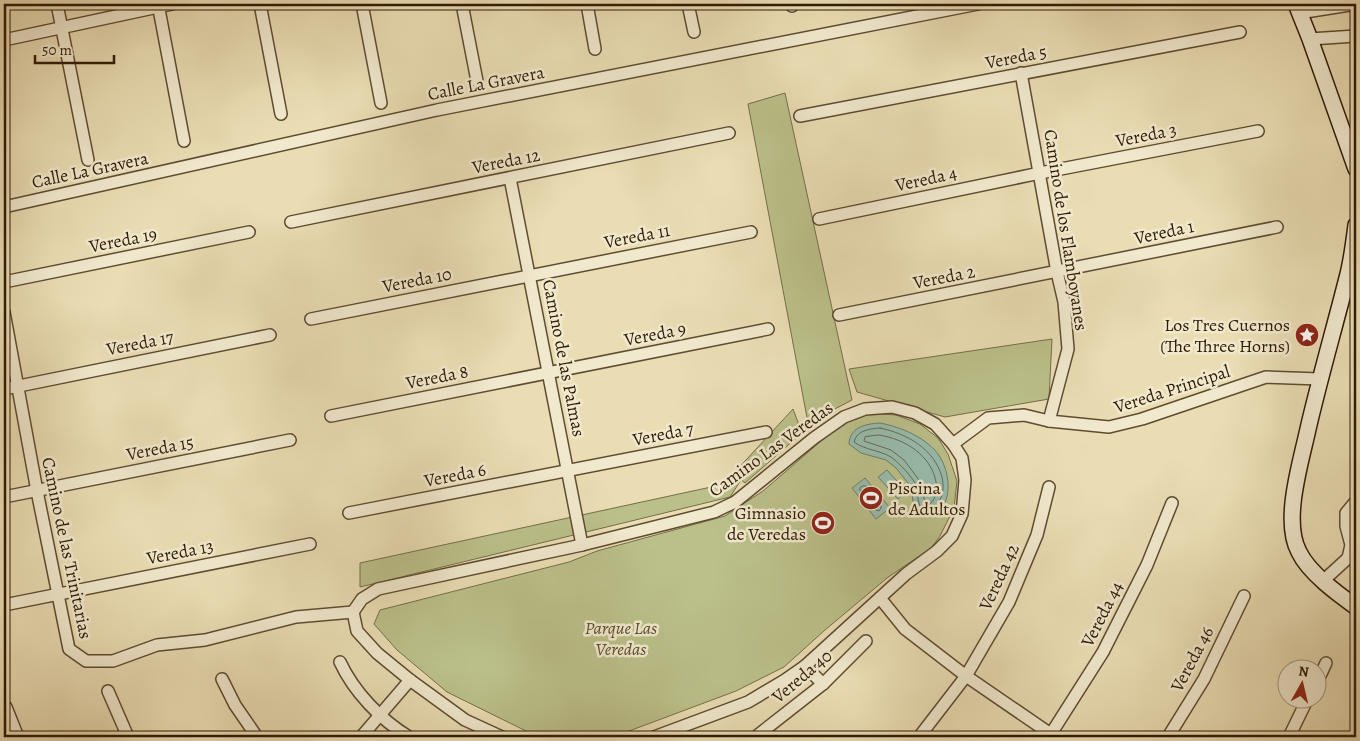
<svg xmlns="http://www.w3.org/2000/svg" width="1360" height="741" viewBox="0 0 1360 741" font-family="Alegreya,serif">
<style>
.green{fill:#bbc08a;stroke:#756e48}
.water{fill:#98bcad;stroke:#6e7c6a}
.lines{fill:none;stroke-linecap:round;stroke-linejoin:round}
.shore{stroke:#646c59;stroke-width:1}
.street-casing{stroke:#5e4c31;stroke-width:14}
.secondary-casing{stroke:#2f1b05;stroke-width:18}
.street{stroke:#f1e9ce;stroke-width:11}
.secondary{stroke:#f1e9ce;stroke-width:15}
.labels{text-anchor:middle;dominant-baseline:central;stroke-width:5;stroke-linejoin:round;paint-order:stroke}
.street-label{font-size:18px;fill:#2f1b05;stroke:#f1e9ce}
.poi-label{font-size:18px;fill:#2f1b05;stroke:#f1e9ce;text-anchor:end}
.park-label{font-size:18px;font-style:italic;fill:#594d2d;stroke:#f1e9ce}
</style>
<rect width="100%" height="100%" fill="#eaddb4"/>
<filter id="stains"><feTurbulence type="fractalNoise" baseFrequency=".004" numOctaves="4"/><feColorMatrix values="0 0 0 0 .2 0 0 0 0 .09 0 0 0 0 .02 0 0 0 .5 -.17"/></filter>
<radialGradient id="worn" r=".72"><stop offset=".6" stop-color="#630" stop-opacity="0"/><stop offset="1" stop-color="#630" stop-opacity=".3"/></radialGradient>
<g class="green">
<polygon points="785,93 852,400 808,423 748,104"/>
<polygon points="1052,339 1049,399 945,417 857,392 849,369"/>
<polygon points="793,409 802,433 745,483 741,480 730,497 360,587 360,563 725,484 740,479 734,473"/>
<polygon points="870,413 896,415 920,424 938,438 948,454 957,481 954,508 940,536 931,548 887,578 825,630 784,667 736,691 613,737 560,737 528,732 447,692 397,650 374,624 380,610 569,562 597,551 725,516 763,491 842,423"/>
</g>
<g class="water">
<path d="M880 423C901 427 928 438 940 457 953 478 953 519 920 514L913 503 912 488 896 468 886 460 861 453 849 444C850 427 865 424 880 423Z"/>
<polygon points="887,470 906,491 898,499 878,477"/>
<polygon points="865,478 890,508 876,519 852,488"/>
</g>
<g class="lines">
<g class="shore">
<path d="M880 428C908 434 934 449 942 477 945 490 942 501 932 510L922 509C915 498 920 496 917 487 914 478 898 462 891 457 879 450 865 450 854 442 857 430 869 429 880 428Z"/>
<path d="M879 435C905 439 931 455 936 482 938 490 936 498 930 504H927L924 499 922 484 904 460 891 450 864 441 865 437Z"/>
<polygon points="863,486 866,486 881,506 881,508 879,511 876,510 860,491 860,488"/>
</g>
<g class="street-casing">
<g id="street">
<polyline points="57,4 88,160"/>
<polyline points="158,4 184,141"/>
<polyline points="260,4 281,114"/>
<polyline points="362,4 381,103"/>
<polyline points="462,4 477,81"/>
<polyline points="587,4 595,49"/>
<polyline points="688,4 694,32"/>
<polyline points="792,4 792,6"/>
<polyline points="1299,13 1356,4"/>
<polyline points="1310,39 1356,36"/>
<polyline points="4,40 172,4"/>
<polyline points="1021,73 1057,272 1064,302 1068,349 1049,421"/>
<polyline points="800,116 1240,32"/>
<polyline points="510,178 582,545"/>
<polyline points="4,207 437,110 978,4"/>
<polyline points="819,219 1040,173 1258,131"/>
<polyline points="291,222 729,133"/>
<polyline points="4,282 249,232"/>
<polyline points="4,312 37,491 69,649 86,661 113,661 157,645 205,640 296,617 353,612"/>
<polyline points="839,315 1277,227"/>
<polyline points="311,319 751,232"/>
<polyline points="4,389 270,335"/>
<polyline points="331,416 768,329"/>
<polyline points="953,444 988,418 1024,415 1049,421 1109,427 1142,419 1266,377 1320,379"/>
<polyline points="4,497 290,440"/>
<polyline points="349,513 766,432"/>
<polyline points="1324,580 1348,558 1351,545 1346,526 1346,513 1356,501"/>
<polyline points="880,598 905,629 966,676 1055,737"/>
<polyline points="4,605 310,544"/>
<path d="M340 662C354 692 381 720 409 737"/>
<polyline points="805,666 823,684"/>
<polyline points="222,679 235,705 257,737"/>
<polyline points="1318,680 1326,663"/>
<polyline points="108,691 128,737"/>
<polyline points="6,707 18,737"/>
<polyline points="758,735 823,684 866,641"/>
<polyline points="361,737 410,680"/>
<polyline points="502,737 465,720 410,680 377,653 357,631 353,612 362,599 378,589 582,545 714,512 735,502 814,438 844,417 865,409 892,407 915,413 935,424 953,444 962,458 965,480 962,514 952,536 937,551 906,574 805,666 785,680 748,702 654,737"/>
<polyline points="919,737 966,676 1009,602 1037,535 1049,487"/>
<polyline points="1049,737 1103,652 1147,565 1172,503"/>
<polyline points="1168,737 1204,679 1244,596"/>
<polyline points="1289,737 1308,698"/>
</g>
</g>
<g class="secondary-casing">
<g id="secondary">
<polyline points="1296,4 1310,39 1356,169"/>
<path d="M1356 225C1354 241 1352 258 1348 274 1335 326 1320 377 1308 429 1301 462 1282 521 1299 552 1309 573 1338 594 1356 607"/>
</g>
</g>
<use href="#street" class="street"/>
<use href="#secondary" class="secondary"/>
</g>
<defs>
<g id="sight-disc" transform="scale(1.25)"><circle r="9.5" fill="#8f2418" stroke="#f1e9ce"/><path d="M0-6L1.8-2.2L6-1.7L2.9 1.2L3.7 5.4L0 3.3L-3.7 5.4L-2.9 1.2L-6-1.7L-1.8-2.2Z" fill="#fff"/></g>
<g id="stadium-disc" transform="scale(1.25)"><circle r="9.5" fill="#8f2418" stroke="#f1e9ce"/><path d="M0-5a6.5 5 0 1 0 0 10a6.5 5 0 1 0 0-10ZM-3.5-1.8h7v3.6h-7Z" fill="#fff"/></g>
</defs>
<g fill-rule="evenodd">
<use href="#sight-disc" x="1307" y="335"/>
<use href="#stadium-disc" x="871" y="498"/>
<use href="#stadium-disc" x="823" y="523"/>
</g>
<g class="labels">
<g class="street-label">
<text transform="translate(1016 57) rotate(-11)">Vereda 5</text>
<text transform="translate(486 83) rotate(-11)">Calle La Gravera</text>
<text transform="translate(1146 135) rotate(-11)">Vereda 3</text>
<text transform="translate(506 161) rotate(-11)">Vereda 12</text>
<text transform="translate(90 170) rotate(-12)">Calle La Gravera</text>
<text transform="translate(926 179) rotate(-12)">Vereda 4</text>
<text transform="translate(1066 230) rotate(81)">Camino de los Flamboyanes</text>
<text transform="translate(1164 232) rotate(-12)">Vereda 1</text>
<text transform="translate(637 236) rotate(-11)">Vereda 11</text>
<text transform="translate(123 240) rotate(-11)">Vereda 19</text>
<text transform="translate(944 277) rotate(-11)">Vereda 2</text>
<text transform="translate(417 280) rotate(-11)">Vereda 10</text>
<text transform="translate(655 334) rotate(-11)">Vereda 9</text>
<text transform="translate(140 343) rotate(-11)">Vereda 17</text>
<text transform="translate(564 358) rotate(79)">Camino de las Palmas</text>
<text transform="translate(437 377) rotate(-11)">Vereda 8</text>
<text transform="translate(1172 389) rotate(-18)">Vereda Principal</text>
<text transform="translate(663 434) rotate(-11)">Vereda 7</text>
<text transform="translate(160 448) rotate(-11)">Vereda 15</text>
<text transform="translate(771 449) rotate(-36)">Camino Las Veredas</text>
<text transform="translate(455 475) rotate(-11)">Vereda 6</text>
<text transform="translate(67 548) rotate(78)">Camino de las Trinitarias</text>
<text transform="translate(180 552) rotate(-11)">Vereda 13</text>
<text transform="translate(999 577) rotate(-65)">Vereda 42</text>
<text transform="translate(1102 614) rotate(-63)">Vereda 44</text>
<text transform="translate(1192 659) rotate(-62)">Vereda 46</text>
<text transform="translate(802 676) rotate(-40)">Vereda 40</text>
</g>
<g class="poi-label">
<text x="1290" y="325">Los Tres Cuernos<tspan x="1290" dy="21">(The Three Horns)</tspan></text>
<text x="888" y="488" text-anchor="start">Piscina<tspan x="888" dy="21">de Adultos</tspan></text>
<text x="806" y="513">Gimnasio<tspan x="806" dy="21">de Veredas</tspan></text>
</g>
<g class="park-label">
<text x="621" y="628">Parque Las<tspan x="621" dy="21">Veredas</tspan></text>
</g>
</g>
<rect width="1360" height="741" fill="none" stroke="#eaddb4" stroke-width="20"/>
<rect x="5" y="5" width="1350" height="731" fill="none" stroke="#2f1b05" stroke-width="2.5"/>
<rect x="10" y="10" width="1340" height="721" fill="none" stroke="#2f1b05"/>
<g transform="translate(1302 684) rotate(8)"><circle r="24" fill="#f1e9ce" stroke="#a3977e"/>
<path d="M0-4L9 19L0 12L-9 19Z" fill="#8f2418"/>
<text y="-8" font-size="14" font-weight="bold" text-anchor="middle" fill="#2f1b05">N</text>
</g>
<path d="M35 55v8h79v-8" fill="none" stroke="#2f1b05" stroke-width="2.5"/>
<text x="42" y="55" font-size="15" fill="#2f1b05" stroke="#f1e9ce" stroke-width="4" paint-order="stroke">50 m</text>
<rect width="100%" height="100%" filter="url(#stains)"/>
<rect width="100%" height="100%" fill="url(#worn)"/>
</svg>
